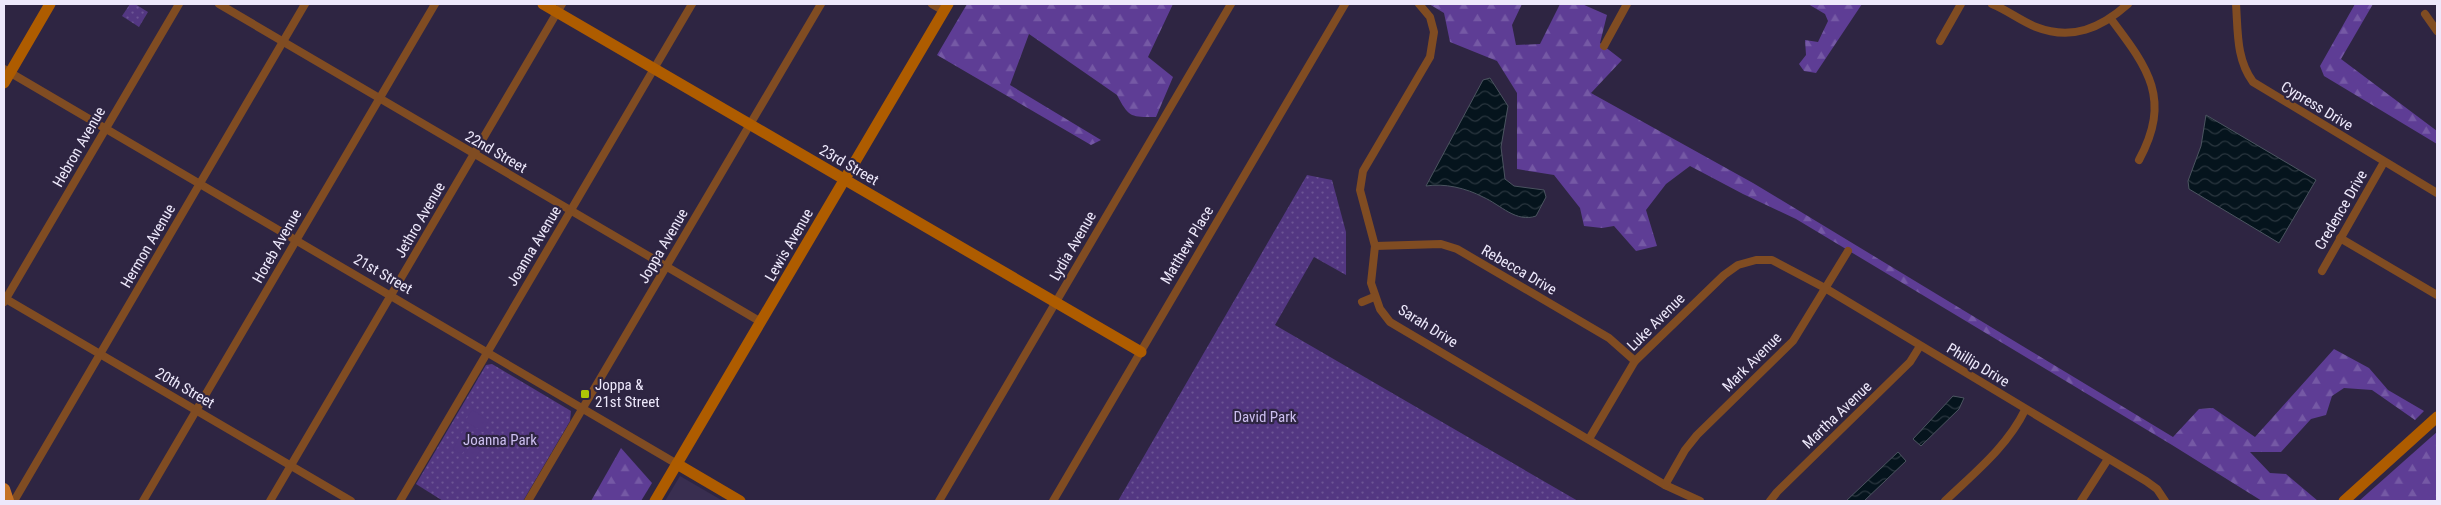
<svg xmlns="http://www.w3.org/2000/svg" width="2441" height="505" viewBox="0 0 2441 505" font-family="'Roboto Condensed',sans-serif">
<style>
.built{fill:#392e50}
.green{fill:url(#green-dots)}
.forest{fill:url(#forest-firs)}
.pitch{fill:#533782}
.water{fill:url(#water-waves);stroke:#4b5460}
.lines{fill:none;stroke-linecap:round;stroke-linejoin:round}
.street{stroke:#804c22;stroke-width:8}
.secondary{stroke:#ae5c00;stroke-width:11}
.primary{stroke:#c47125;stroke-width:12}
.poi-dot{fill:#afc506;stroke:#2e2542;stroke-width:2}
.labels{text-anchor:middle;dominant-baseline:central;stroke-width:4.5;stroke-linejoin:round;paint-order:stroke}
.street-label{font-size:15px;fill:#ede8fb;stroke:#2e2542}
.poi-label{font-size:15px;fill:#ede8fb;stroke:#2e2542;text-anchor:start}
.park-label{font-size:15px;fill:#ccbfef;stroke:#2e2542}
</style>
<defs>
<pattern id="green-dots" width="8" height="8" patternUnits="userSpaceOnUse" patternTransform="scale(1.25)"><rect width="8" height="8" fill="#533782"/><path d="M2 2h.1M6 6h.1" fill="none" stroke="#6c5495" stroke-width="1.8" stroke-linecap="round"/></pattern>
<pattern id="forest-firs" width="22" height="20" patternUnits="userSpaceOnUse" patternTransform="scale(1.25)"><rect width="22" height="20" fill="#5e3d95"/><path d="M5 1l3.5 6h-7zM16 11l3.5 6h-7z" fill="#7559a5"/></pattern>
<pattern id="water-waves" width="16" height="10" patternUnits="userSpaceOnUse" patternTransform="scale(1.25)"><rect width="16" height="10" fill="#05141d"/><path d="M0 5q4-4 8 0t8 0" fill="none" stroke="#2a363f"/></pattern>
</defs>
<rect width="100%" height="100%" fill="#2e2542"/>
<polygon class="built" points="680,476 723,501 665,501"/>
<g class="green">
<polygon points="130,4 135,4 148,12 139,27 122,16"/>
<polygon points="1307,175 1332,180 1346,232 1346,275 1314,257 1275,325 1578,501 1118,501"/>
<polygon points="492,364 571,411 570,421 523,501 443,501 416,484 486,365"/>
</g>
<g class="forest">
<path d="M967 4H1173L1148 57 1173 77 1156 117C1131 117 1129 118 1117 95L1029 34 1010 85 1101 140 1091 145 937 55Z"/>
<polygon points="1429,4 1522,4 1512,25 1516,45 1540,44 1560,4 1582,4 1607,15 1600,43 1622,60 1591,93 1753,183 2173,437 2199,409 2213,408 2255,437 2334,349 2369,368 2388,390 2424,411 2415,420 2372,390 2344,388 2332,396 2326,415 2311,419 2281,452 2250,452 2270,473 2286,474 2318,501 2262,501 2172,445 1796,219 1743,194 1690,166 1666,184 1646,210 1657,246 1636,251 1614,226 1602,228 1584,226 1580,208 1554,175 1517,169 1517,93 1497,61 1450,42 1444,13"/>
<polygon points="1808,4 1862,4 1816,73 1804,71 1799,64 1806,55 1805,40 1818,42 1828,21 1825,14"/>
<polygon points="2355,4 2373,4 2341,59 2437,131 2437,144 2324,76 2320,66"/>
<polygon points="2437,432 2437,501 2359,501 2430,438"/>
<polygon points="621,448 652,483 641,501 591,501"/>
</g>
<g class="pitch">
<polygon points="472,410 489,420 483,432 465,421"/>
<polygon points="464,429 474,434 462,454 453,449"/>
<polygon points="476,435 485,441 474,461 465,455"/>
</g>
<g class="water">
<path d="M1490 78 1508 106 1501 147 1505 179 1514 186 1544 190 1546 197 1536 216C1516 223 1501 205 1483 197 1466 188 1444 183 1426 186L1483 80Z"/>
<polygon points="2206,115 2316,180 2279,243 2189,189 2188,181 2201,146"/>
<polygon points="1953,396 1964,398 1959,409 1921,446 1913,439"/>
<polygon points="1898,452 1906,461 1864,501 1846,501"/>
</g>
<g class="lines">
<g class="street">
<polyline points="219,4 761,322"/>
<polyline points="932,4 944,11"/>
<polyline points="1419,4 1430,17 1434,32 1430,57 1363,171 1360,190 1375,246 1371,283 1380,309 1390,322 1665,485 1700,501"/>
<path d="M1992 4C2007 10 2021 21 2036 27 2072 41 2101 28 2128 4"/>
<path d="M2236 4C2238 31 2236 59 2253 82L2437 193"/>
<polyline points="2425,14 2437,31"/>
<path d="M2111 19C2148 68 2172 99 2139 160"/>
<polyline points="1940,41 1961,4"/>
<polyline points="1604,46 1627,4"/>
<polyline points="4,69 677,464"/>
<polyline points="2340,238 2437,295"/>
<polyline points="1375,246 1441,244 1457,249 1609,338 1635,361"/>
<polyline points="2322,271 2384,162"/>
<polyline points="6,299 351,501"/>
<polyline points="4,302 179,4"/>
<polyline points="1362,302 1374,297"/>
<polyline points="1589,439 1635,361 1724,275 1738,265 1756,260 1772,260 1825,288 2146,481 2157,489 2165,501"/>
<polyline points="1665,485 1685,450 1697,435 1793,341 1848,251"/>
<polyline points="14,501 305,4"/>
<polyline points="143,501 435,4"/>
<polyline points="270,501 562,4"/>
<polyline points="400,501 692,4"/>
<polyline points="528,501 821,4"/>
<polyline points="939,501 1231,4"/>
<polyline points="1053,501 1345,4"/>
<polyline points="1770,501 1777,492 1910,362 1920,346"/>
<path d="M1945 501C1974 473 2007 447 2025 410"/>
<polyline points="2081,501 2108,459"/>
</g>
<g class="secondary">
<polyline points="543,4 1141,352"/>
<polyline points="4,83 50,4"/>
<polyline points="677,464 740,501"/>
<polyline points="655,501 948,4"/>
<polyline points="2344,501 2437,417"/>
</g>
<polyline class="primary" points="4,489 8,501"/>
</g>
<rect class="poi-dot" x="580" y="389" width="10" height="10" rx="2.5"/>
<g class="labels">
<g class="street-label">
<text transform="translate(2317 106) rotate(31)">Cypress Drive</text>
<text transform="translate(79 147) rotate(-60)">Hebron Avenue</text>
<text transform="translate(496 152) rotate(30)">22nd Street</text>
<text transform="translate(849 165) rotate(30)">23rd Street</text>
<text transform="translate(2341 210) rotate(-60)">Credence Drive</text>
<text transform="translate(420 220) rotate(-60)">Jethro Avenue</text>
<text transform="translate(789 245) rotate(-60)">Lewis Avenue</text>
<text transform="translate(1187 245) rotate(-59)">Matthew Place</text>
<text transform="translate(148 246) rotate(-60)">Hermon Avenue</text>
<text transform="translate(277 246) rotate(-60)">Horeb Avenue</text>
<text transform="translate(534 246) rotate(-59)">Joanna Avenue</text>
<text transform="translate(663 246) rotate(-60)">Joppa Avenue</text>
<text transform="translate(1073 246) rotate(-60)">Lydia Avenue</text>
<text transform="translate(1519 270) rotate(30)">Rebecca Drive</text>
<text transform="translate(383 274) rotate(30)">21st Street</text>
<text transform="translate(1656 322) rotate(-45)">Luke Avenue</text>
<text transform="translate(1428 326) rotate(32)">Sarah Drive</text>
<text transform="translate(1752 362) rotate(-45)">Mark Avenue</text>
<text transform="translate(1978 365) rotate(31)">Phillip Drive</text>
<text transform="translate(185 388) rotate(30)">20th Street</text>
<text transform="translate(1837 415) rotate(-44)">Martha Avenue</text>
</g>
<g class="poi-label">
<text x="595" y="385">Joppa &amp;<tspan x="595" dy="17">21st Street</tspan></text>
</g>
<g class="park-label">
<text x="1265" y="417">David Park</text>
<text x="500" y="440">Joanna Park</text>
</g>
</g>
<rect width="2441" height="505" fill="none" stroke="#ede8fb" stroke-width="10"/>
</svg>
